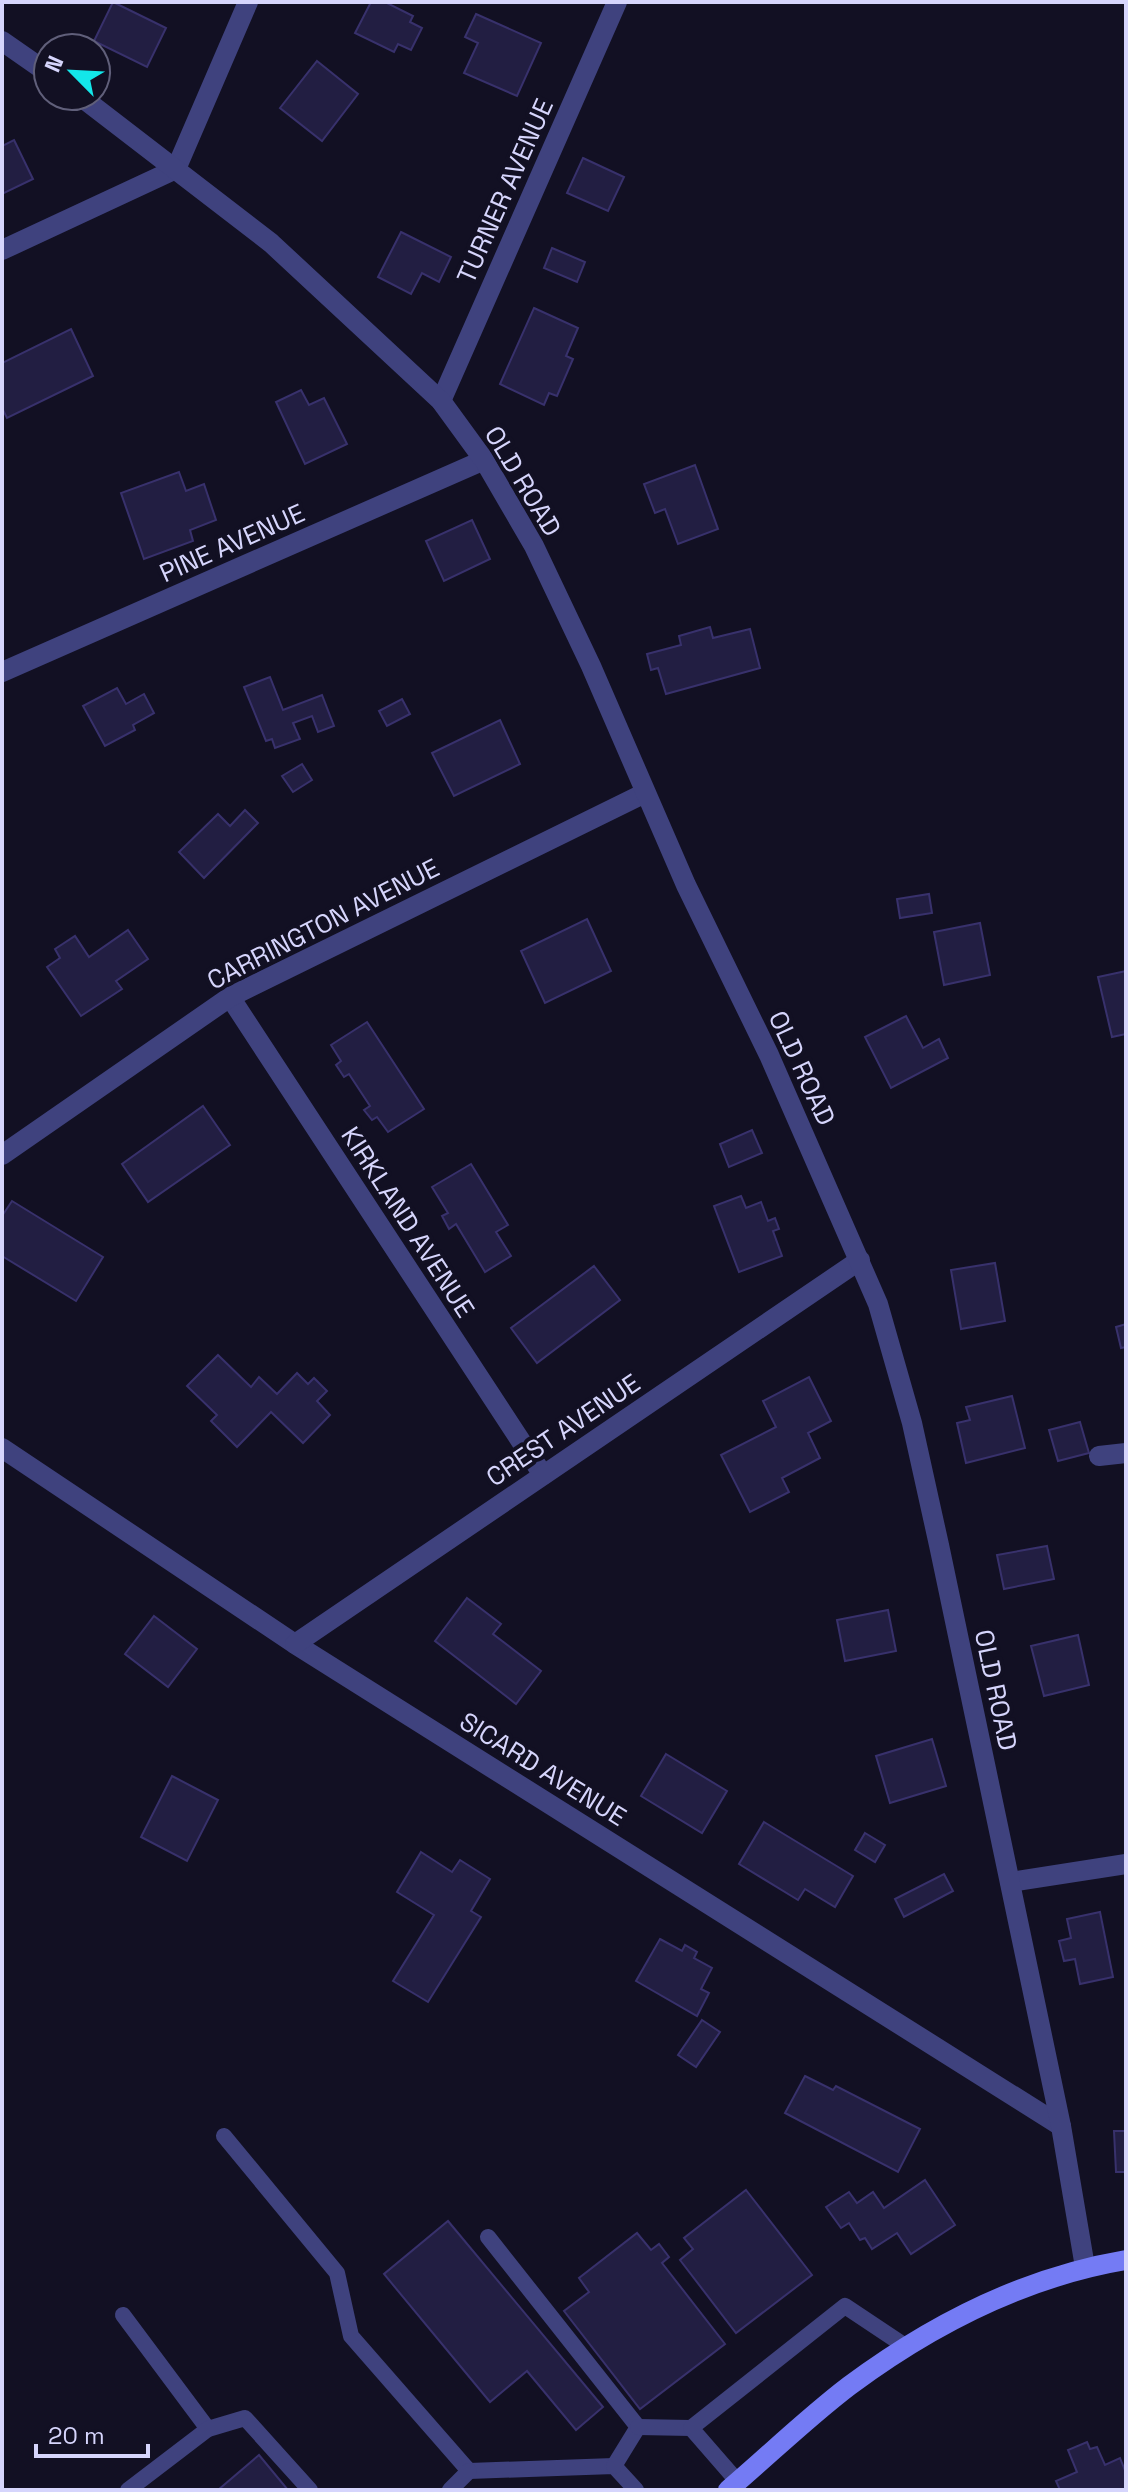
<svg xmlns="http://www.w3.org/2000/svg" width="1128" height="2492" viewBox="0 0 1128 2492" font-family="'Space Grotesk',sans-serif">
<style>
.building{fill:#221e42;stroke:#38316c;stroke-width:2}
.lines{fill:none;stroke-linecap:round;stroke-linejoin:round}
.service{stroke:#3f427e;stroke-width:16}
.minor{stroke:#3f427e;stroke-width:20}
.tertiary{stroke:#3f427e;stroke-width:20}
.secondary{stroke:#747bf4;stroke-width:20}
.labels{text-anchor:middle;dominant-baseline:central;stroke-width:8;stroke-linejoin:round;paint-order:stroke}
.street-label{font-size:26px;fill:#d6d5fc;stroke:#121023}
</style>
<rect width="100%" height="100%" fill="#121023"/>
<g class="building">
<polygon points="113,2 166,28 147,67 94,41"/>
<polygon points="371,2 385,2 413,16 410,22 422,28 411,50 398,44 394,52 355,33"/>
<polygon points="476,14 541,43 517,96 464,73 478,43 465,37"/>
<polygon points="317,61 358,94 322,141 280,108"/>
<polygon points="14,140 33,179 2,194 2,146"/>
<polygon points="583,158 624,177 608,211 567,193"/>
<polygon points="401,232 451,257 439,282 422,273 411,294 378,277"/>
<polygon points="552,248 585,262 577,282 544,268"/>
<polygon points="534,308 578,328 566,356 573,359 557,396 549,393 544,405 500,384"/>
<polygon points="71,329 93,376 7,418 2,408 2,363"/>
<polygon points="301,390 309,405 324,398 347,444 305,464 276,402"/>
<polygon points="695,465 718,529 678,544 665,509 655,513 644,484"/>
<polygon points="179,472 186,491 204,484 216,520 190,530 193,541 144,559 121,493"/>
<polygon points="472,520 490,559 444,581 426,541"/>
<polygon points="710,627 713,638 750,629 760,668 666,694 658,668 651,670 647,654 681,645 679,636"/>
<polygon points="270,677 283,710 322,695 334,726 318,732 312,716 293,723 300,739 275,748 272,739 266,741 244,687"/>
<polygon points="117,688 126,704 144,694 154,713 133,725 135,730 105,746 83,706"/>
<polygon points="402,699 410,714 387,726 379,711"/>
<polygon points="500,720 520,764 454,796 432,753"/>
<polygon points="302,764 312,780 293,792 282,776"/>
<polygon points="245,810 258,823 204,878 179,852 218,814 230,826"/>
<polygon points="929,894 932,913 900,918 897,899"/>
<polygon points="587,919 611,971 545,1003 521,951"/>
<polygon points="980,923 990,975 944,985 934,932"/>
<polygon points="128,930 148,959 116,981 122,989 81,1016 47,967 60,958 55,949 75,936 89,957"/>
<polygon points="1126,971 1126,1034 1112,1037 1098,977"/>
<polygon points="906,1016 923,1048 939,1039 948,1058 891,1088 865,1037"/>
<polygon points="367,1022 424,1109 388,1132 377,1117 372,1120 364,1110 370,1106 349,1074 344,1077 336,1065 341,1061 331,1045"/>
<polygon points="203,1106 230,1145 148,1202 122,1164"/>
<polygon points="752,1130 762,1153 729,1167 720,1144"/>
<polygon points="471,1164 508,1225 496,1232 511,1256 485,1272 456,1224 449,1229 442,1216 448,1213 432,1187"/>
<polygon points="741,1196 746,1208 761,1202 768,1221 775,1218 779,1229 773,1231 782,1256 739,1272 714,1206"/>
<polygon points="12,1201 103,1257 76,1301 2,1256 2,1216"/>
<polygon points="995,1263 1005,1321 961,1329 951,1270"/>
<polygon points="594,1266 620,1300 537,1363 511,1328"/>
<polygon points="1126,1324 1126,1347 1121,1348 1116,1327"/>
<polygon points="218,1355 251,1387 259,1377 277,1394 297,1373 308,1384 314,1378 327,1391 317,1401 330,1415 303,1443 271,1412 237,1447 211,1421 217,1415 187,1386"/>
<polygon points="809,1377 831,1421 808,1433 820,1458 782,1478 789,1492 750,1512 721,1455 776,1427 763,1401"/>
<polygon points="1012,1396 1025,1448 966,1463 957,1423 970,1420 966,1407"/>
<polygon points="1080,1422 1089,1453 1058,1461 1049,1430"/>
<polygon points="1047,1546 1054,1579 1004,1589 997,1555"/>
<polygon points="467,1598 501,1624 493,1634 541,1671 516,1704 435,1641"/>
<polygon points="888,1610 896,1651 845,1661 837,1620"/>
<polygon points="154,1616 197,1649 168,1687 125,1654"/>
<polygon points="1078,1635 1089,1685 1044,1696 1031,1646"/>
<polygon points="932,1739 946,1786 890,1803 876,1756"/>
<polygon points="666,1754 727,1791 702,1833 641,1796"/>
<polygon points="172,1776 218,1800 187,1861 141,1837"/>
<polygon points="764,1822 853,1876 835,1907 805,1889 798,1900 739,1864"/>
<polygon points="865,1833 885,1845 875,1862 855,1850"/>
<polygon points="421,1852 452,1872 460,1860 490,1879 471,1911 481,1917 428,2002 393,1981 434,1915 397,1892"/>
<polygon points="944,1874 953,1891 904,1917 895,1899"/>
<polygon points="1100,1912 1113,1977 1080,1984 1075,1959 1064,1961 1059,1941 1071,1938 1067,1919"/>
<polygon points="660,1939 682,1951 685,1945 697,1952 694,1958 712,1968 701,1989 709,1993 697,2016 636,1981"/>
<polygon points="702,2020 720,2032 696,2067 678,2055"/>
<polygon points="805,2076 833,2090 836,2086 920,2129 898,2172 785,2113"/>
<polygon points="1114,2131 1126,2131 1126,2172 1116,2172"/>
<polygon points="925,2180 955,2225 911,2254 897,2233 872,2249 865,2238 860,2240 849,2223 841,2228 826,2207 849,2192 857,2203 873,2192 884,2208"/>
<polygon points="746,2190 812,2275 736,2333 680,2260 693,2249 684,2238"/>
<polygon points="448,2221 603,2407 576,2430 527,2371 490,2402 384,2274"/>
<polygon points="637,2233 651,2250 659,2244 669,2257 662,2263 725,2344 640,2409 564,2311 589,2292 579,2278"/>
<polygon points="1087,2442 1090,2449 1097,2447 1105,2465 1120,2458 1126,2473 1126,2490 1060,2490 1056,2481 1077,2472 1068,2450"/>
<polygon points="259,2455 288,2490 218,2490"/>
</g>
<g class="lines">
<g class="service">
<polyline points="224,2136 337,2273 351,2336 469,2471 614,2466 636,2490"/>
<polyline points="488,2237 638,2427 614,2466"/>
<polyline points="123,2315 208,2429"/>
<polyline points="638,2427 691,2428"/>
<polyline points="738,2482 691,2428 845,2306 905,2346"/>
<polyline points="128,2490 208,2429 245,2418 310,2490"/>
<polyline points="450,2490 469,2471"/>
</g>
<g class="minor">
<polyline points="2,250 176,169 248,2"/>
<polyline points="441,401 617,2"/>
<polyline points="2,672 484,460"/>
<polyline points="230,997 543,1475"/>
<polyline points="2,1155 230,997 645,793"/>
<polyline points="2,1448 295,1644 1061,2126"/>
<polyline points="1099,1456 1126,1453"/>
<polyline points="295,1644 860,1260"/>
<polyline points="1010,1882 1126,1864"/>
</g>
<g class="tertiary">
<polyline points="2,41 48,73"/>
<polyline points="80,96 271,243 441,401 484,460 534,546 591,666 686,885 769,1055 878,1304 912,1423 939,1545 1061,2126 1085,2267"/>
</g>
<path class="secondary" d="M728 2490C768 2456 807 2418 849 2386 931 2325 1025 2277 1126 2260"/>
</g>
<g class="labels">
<g class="street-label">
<text transform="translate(505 191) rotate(-66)">TURNER AVENUE</text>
<text transform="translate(523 481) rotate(59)">OLD ROAD</text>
<text transform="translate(232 543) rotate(-24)">PINE AVENUE</text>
<text transform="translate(323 924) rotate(-27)">CARRINGTON AVENUE</text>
<text transform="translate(802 1068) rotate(65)">OLD ROAD</text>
<text transform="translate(408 1222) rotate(57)">KIRKLAND AVENUE</text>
<text transform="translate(563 1430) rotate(-34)">CREST AVENUE</text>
<text transform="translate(996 1690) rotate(78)">OLD ROAD</text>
<text transform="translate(543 1769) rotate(32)">SICARD AVENUE</text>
</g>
</g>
<rect width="1128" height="2492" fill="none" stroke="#d6d5fc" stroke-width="8"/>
<g transform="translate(72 72) rotate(294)"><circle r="38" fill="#121023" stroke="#605f7a" stroke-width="2"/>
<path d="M0-6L14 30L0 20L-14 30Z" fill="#13e7ea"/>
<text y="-12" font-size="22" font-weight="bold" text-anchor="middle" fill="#d6d5fc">N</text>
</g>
<path d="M36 2444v12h112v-12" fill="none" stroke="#d6d5fc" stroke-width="4"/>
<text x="48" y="2444" font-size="24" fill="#d6d5fc" stroke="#121023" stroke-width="6" paint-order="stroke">20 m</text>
</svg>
